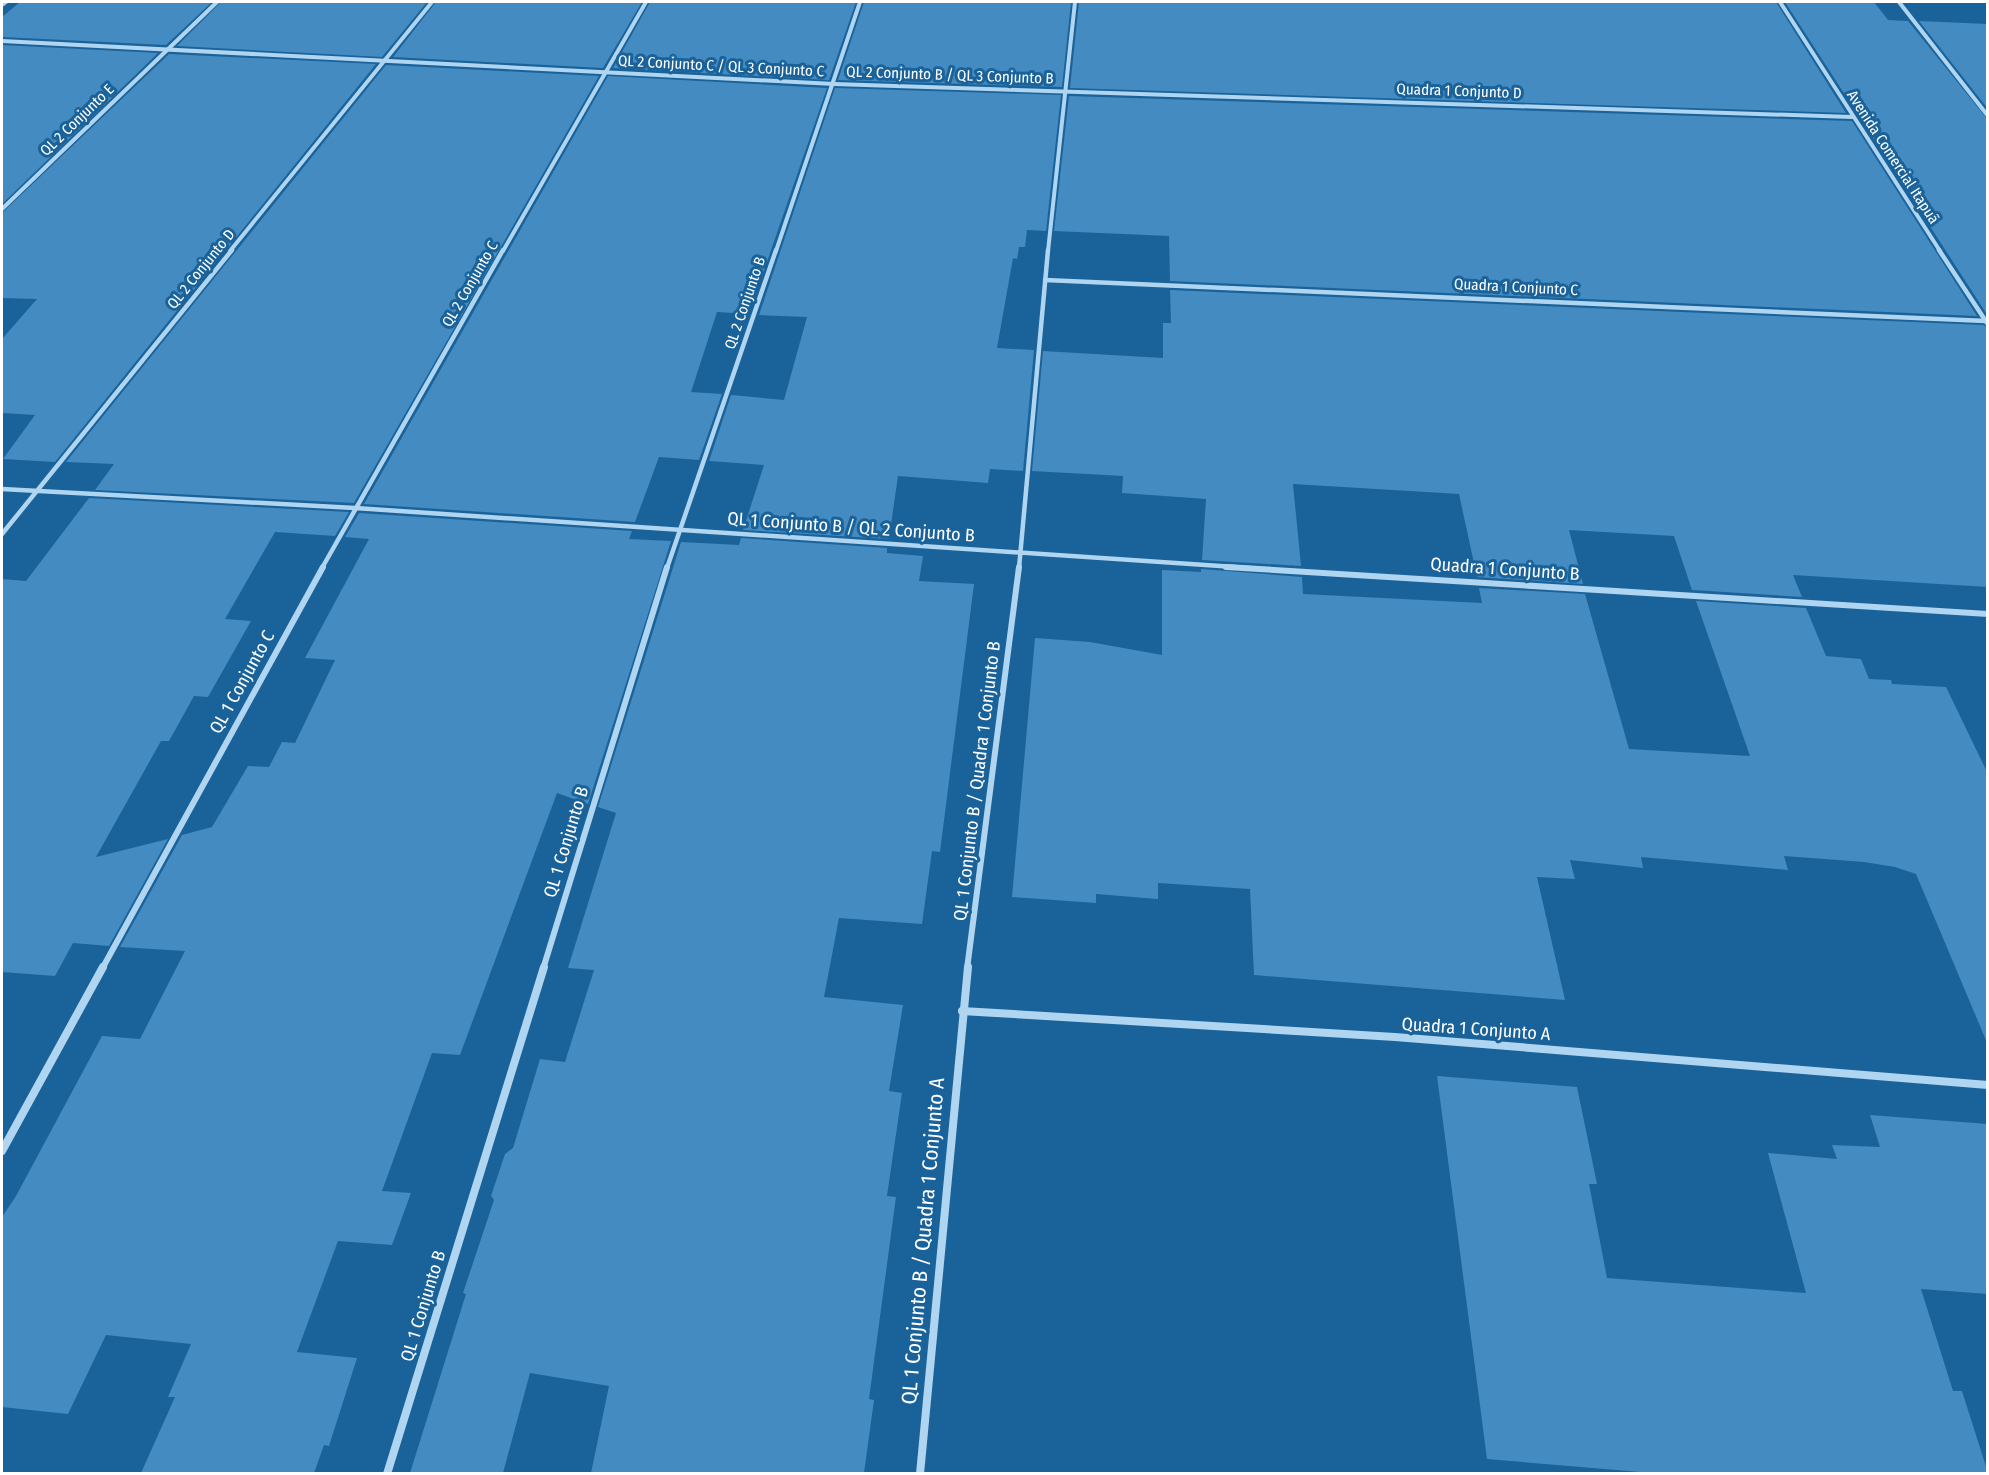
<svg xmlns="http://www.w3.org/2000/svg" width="1989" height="1475" viewBox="0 0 1989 1475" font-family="'Fira Sans Condensed',sans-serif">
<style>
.building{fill:#438bc1}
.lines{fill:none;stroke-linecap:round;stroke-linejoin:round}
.minor-far3{stroke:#afd5f1;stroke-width:4}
.minor-far2{stroke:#afd5f1;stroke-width:4.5}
.minor-far1{stroke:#afd5f1;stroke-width:6}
.minor{stroke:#afd5f1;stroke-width:8}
.labels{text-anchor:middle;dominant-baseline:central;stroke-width:6;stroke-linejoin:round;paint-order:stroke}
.far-street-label{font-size:15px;fill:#fff;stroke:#1a629a}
.street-label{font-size:18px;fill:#fff;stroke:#1a629a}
.near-street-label{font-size:21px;fill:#fff;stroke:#1a629a}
</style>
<rect width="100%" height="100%" fill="#1a629a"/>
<g class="building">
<polygon points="20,2 212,2 166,45 2,37 2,17"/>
<polygon points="221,2 427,2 382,57 177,46"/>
<polygon points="436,2 642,2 603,68 393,57"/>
<polygon points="650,2 856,2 829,80 613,68"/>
<polygon points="864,2 1071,2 1062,87 838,80"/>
<polygon points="1079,2 1776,2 1846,113 1070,88"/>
<polygon points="1785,2 1874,2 1888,20 1908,21 1988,120 1988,316"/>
<polygon points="1919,21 1988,24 1988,109"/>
<polygon points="2,45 158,53 2,204"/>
<polygon points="169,54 376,64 55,462 3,459 35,415 2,413 2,339 37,299 2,298 2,213"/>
<polygon points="386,65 599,76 354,503 95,490 114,464 66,462"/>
<polygon points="608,76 827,88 749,314 717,312 691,392 722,394 699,460 659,457 635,522 364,504"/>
<polygon points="835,88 1061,95 1046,231 1027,230 1025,247 1019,247 1017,259 1013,258 997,348 1034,350 1023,471 990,469 988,483 898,476 889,539 743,530 764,465 709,461 731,395 784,400 807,317 759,315"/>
<polygon points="1069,96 1852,121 1977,316 1170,281 1169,236 1054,231"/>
<polygon points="1170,290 1983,325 1988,327 1988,587 1793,575 1802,597 1692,590 1674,536 1569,530 1583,584 1477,577 1459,494 1293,484 1301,566 1202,560 1206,499 1122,493 1123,476 1032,471 1043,351 1163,358 1163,323 1171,323"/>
<polygon points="89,498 349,512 335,536 275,532 225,619 251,621 208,697 194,696 169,741 161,741 96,857 168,839 109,946 73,943 55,976 2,972 2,579 26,581"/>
<polygon points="359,513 632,531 629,539 671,541 588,804 557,793 460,1055 432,1053 382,1191 411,1193 392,1245 338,1241 297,1352 357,1358 329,1446 324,1445 314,1473 141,1473 175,1397 168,1397 191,1344 106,1335 68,1414 2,1407 2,1217 16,1196 102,1036 140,1039 185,951 120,947 182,835 212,827 248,766 269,767 282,742 295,743 335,660 305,658 369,539 345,537"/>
<polygon points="741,538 887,548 887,553 923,556 919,581 974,584 940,852 932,851 922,924 839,918 824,997 903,1005 889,1091 902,1093 887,1196 896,1197 869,1399 874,1400 864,1473 591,1473 609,1386 530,1373 503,1473 410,1473 466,1294 463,1293 494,1200 491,1196 505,1154 513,1148 540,1059 565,1062 594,970 568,968 616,813 598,807 681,542 739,545"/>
<polygon points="1201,569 1302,577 1303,594 1482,603 1479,588 1585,594 1629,749 1750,756 1696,601 1806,608 1826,656 1861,659 1869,679 1891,680 1892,684 1946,687 1988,774 1988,1045 1916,874 1895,867 1864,862 1784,856 1788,870 1641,857 1643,868 1570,860 1575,879 1537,877 1565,1000 1254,975 1250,889 1158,883 1158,899 1096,894 1096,903 1012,897 1035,638 1090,642 1162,655 1162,570 1201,572"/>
<polygon points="1437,1076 1577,1087 1597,1184 1589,1184 1607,1278 1806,1293 1768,1153 1837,1159 1832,1145 1880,1147 1870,1115 1988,1124 1988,1294 1921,1289 1953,1391 1962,1391 1988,1473 1652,1473 1487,1459"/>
</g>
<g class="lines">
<g class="minor-far3">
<polyline points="1780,2 1940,251"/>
<polyline points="1899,2 1988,116"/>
<polyline points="2,5 6,2"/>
<polyline points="2,41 834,84 1852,117"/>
<polyline points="2,209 217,2"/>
<polyline points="230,251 432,2"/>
<polyline points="503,251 646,2"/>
<polyline points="776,251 860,2"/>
<polyline points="1048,251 1075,2"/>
</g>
<g class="minor-far2">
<polyline points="1939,250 1987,323"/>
<polyline points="1045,280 1986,321"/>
<polyline points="2,489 355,508 1250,568"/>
<polyline points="2,534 232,250"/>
<polyline points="322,568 503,250"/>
<polyline points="667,568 776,250"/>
<polyline points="1019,568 1048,250"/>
</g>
<g class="minor-far1">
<polyline points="1226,567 1988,614"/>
<polyline points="102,969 323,567"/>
<polyline points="543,969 667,567"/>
<polyline points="967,969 1019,567"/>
</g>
<g class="minor">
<polyline points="962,1011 1395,1037 1988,1085"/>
<polyline points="2,1151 103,967"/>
<polyline points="387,1474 544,967"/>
<polyline points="920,1474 968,967"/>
</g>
</g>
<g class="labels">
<g class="far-street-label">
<text transform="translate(721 66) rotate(3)">QL 2 Conjunto C / QL 3 Conjunto C</text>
<text transform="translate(950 75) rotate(2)">QL 2 Conjunto B / QL 3 Conjunto B</text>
<text transform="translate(1459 91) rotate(2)">Quadra 1 Conjunto D</text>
<text transform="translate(77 120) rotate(-44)">QL 2 Conjunto E</text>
<text transform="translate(1893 157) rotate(57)">Avenida Comercial Itapuã</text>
<text transform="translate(201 269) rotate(-51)">QL 2 Conjunto D</text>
<text transform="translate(470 284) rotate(-60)">QL 2 Conjunto C</text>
<text transform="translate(1516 287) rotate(3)">Quadra 1 Conjunto C</text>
<text transform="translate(745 303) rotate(-71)">QL 2 Conjunto B</text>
</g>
<g class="street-label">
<text transform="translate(851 527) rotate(4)">QL 1 Conjunto B / QL 2 Conjunto B</text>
<text transform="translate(1505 569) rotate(4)">Quadra 1 Conjunto B</text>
<text transform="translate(242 682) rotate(-61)">QL 1 Conjunto C</text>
<text transform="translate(977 781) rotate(-83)">QL 1 Conjunto B / Quadra 1 Conjunto B</text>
<text transform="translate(566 842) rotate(-73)">QL 1 Conjunto B</text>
<text transform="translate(1476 1029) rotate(4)">Quadra 1 Conjunto A</text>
<text transform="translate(423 1306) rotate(-73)">QL 1 Conjunto B</text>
</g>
<g class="near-street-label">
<text transform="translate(923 1241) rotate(-85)">QL 1 Conjunto B / Quadra 1 Conjunto A</text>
</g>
</g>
<rect width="1989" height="1475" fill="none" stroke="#ffffff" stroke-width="6"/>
</svg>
